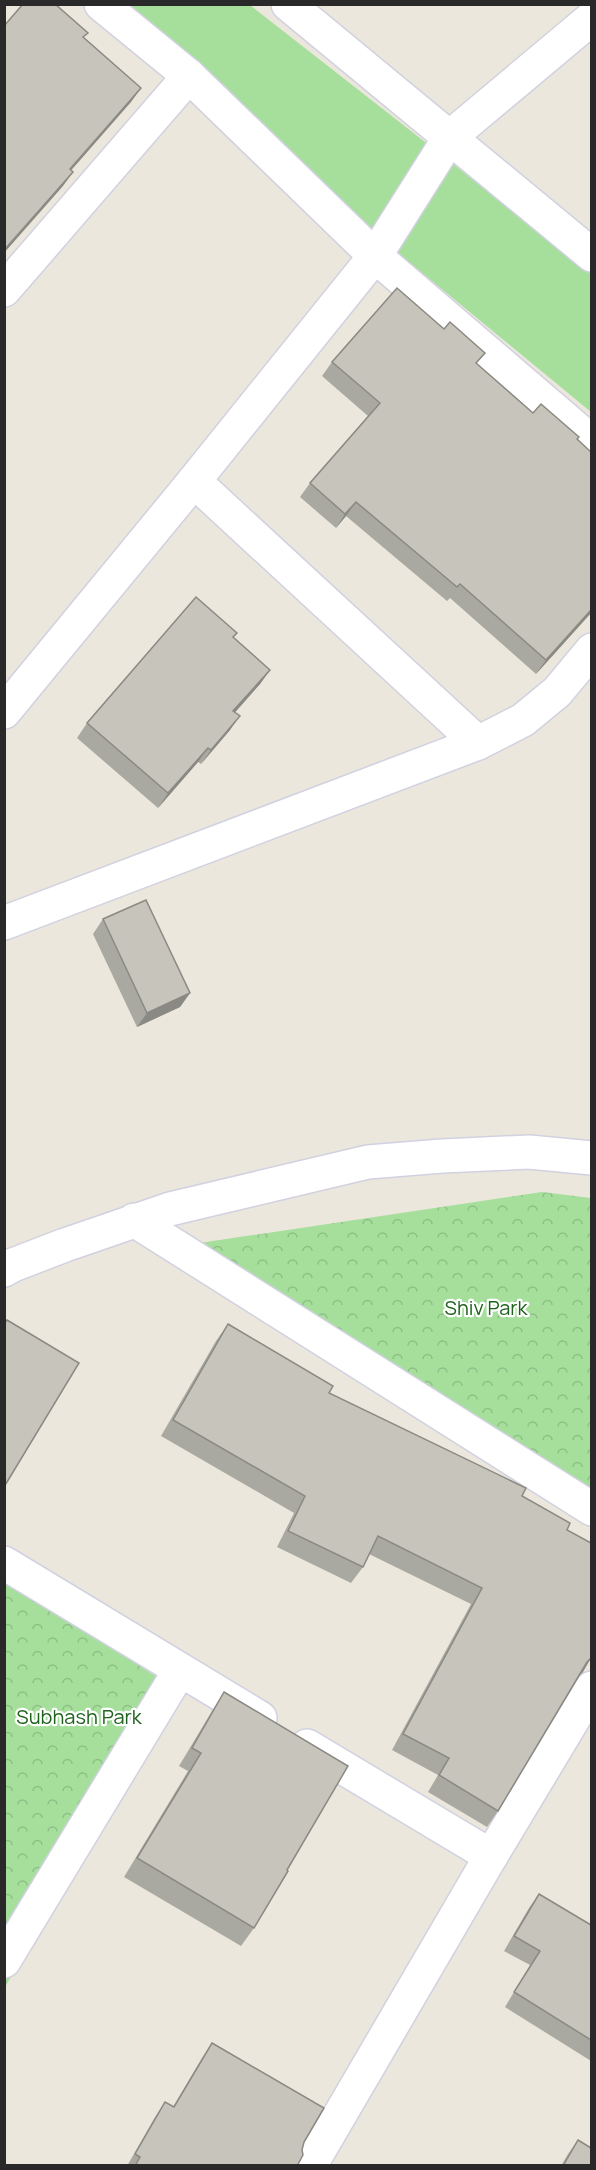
<svg xmlns="http://www.w3.org/2000/svg" width="596" height="2170" viewBox="0 0 596 2170" font-family="Manrope,sans-serif">
<style>
.grass{fill:#a5df9b}
.forest{fill:url(#forest-crowns)}
.lines{fill:none;stroke-linecap:round;stroke-linejoin:round}
.street-casing{stroke:#d1d1e1;stroke-width:36}
.secondary-casing{stroke:#d1d1e1;stroke-width:36}
.street{stroke:#fff;stroke-width:33}
.secondary{stroke:#fff;stroke-width:33}
.wall{fill:#aaa9a1}
.shaded-wall{fill:#8b8983}
.building{fill:#c6c4bb;stroke:#8b8983;stroke-width:1.5}
.labels{text-anchor:middle;dominant-baseline:central;stroke-width:4.5;stroke-linejoin:round;paint-order:stroke}
.park-label{font-size:20px;fill:#1f621d;stroke:#fff}
</style>
<defs>
<pattern id="forest-crowns" width="20" height="18" patternUnits="userSpaceOnUse" patternTransform="scale(1.5)"><rect width="20" height="18" fill="#a5df9b"/><path d="M2 6a3 3 0 1 1 6 0M12 15a3 3 0 1 1 6 0" fill="none" stroke="#8ebf86"/></pattern>
</defs>
<rect width="100%" height="100%" fill="#ebe7dc"/>
<polygon class="grass" points="97,5 250,5 591,272 591,412"/>
<g class="forest">
<polygon points="542,1192 591,1198 591,1496 186,1245"/>
<polygon points="5,1578 180,1692 5,1987"/>
</g>
<g class="lines">
<g class="street-casing">
<g id="street">
<polyline points="101,4 189,76 375,256 592,442"/>
<polyline points="4,290 189,76"/>
<polyline points="194,481 478,743"/>
<polyline points="4,712 194,481 375,256 450,137"/>
<polyline points="4,923 478,743 523,720 557,692 592,650"/>
<polyline points="134,1220 592,1509"/>
<polyline points="4,1270 13,1265 65,1245 170,1209 368,1162 442,1156 529,1152 592,1158"/>
<polyline points="4,1563 260,1718"/>
<polyline points="307,1746 491,1856"/>
<polyline points="4,1961 180,1670"/>
<polyline points="310,2166 491,1856 592,1688"/>
</g>
</g>
<g class="secondary-casing">
<g id="secondary">
<polyline points="288,4 592,255"/>
<polyline points="450,137 592,18"/>
</g>
</g>
<use href="#street" class="street"/>
<use href="#secondary" class="secondary"/>
</g>
<g class="wall">
<polygon points="332,362 477,364 533,413 577,440 591,613 536,674 450,598 447,601 346,516 336,528 300,497 310,483 368,416 322,376"/>
<polygon points="234,638 270,670 260,684 235,712 230,730 201,764 198,762 158,808 77,738 87,723"/>
<polygon points="103,919 190,993 180,1007 137,1027 93,934"/>
<polygon points="228,1324 329,1393 522,1496 567,1530 583,1672 580,1675 498,1811 487,1827 428,1792 438,1775 392,1750 471,1604 369,1554 363,1567 351,1583 277,1547 294,1513 161,1436 216,1341"/>
<polygon points="224,1692 287,1870 254,1928 241,1946 124,1877 188,1771 179,1766 212,1711"/>
<polygon points="539,1894 591,1925 591,2061 505,2007 530,1965 504,1951 529,1908"/>
<polygon points="212,2043 304,2142 297,2166 127,2166 155,2117 165,2102 173,2107 202,2058"/>
<polygon points="578,2140 591,2166 561,2166 568,2154"/>
</g>
<g class="shaded-wall">
<polygon points="141,88 131,102 60,183 70,169"/>
<polygon points="73,172 63,186 4,253 4,250"/>
<polygon points="356,502 346,516 336,528 345,514"/>
<polygon points="591,610 591,613 536,674 546,660"/>
<polygon points="270,670 260,684 224,725 233,711"/>
<polygon points="240,716 230,730 201,764 211,750"/>
<polygon points="208,748 198,762 158,808 168,793"/>
<polygon points="190,993 180,1007 137,1027 147,1013"/>
<polygon points="591,1658 583,1672 576,1678 587,1662"/>
</g>
<g class="building">
<polygon points="23,4 55,4 88,33 83,37 141,88 70,169 73,172 5,249 4,248 4,26"/>
<polygon points="397,288 444,329 450,322 485,353 476,363 533,413 541,404 579,437 577,439 591,452 591,610 546,660 460,584 457,587 356,502 345,514 310,483 380,403 332,362"/>
<polygon points="196,597 237,633 233,637 270,670 233,711 240,716 211,750 208,748 168,793 87,723"/>
<polygon points="146,900 190,993 147,1013 103,919"/>
<polygon points="7,1320 79,1363 4,1487 4,1324"/>
<polygon points="228,1324 333,1386 329,1393 526,1488 522,1496 570,1523 567,1530 591,1543 591,1658 587,1662 498,1811 439,1775 449,1758 403,1734 482,1588 378,1536 363,1567 288,1531 305,1496 173,1420"/>
<polygon points="224,1692 348,1766 287,1870 288,1871 254,1928 137,1858 201,1753 192,1748"/>
<polygon points="539,1894 591,1925 591,2040 514,1992 540,1951 514,1936"/>
<polygon points="212,2043 324,2108 304,2142 302,2150 303,2155 297,2166 135,2166 140,2157 135,2154 165,2102 174,2107"/>
<polygon points="578,2140 591,2148 591,2166 563,2166"/>
</g>
<g class="labels">
<g class="park-label">
<text x="486" y="1307">Shiv Park</text>
<text x="79" y="1716">Subhash Park</text>
</g>
</g>
<rect width="596" height="2170" fill="none" stroke="#292929" stroke-width="12"/>
</svg>
